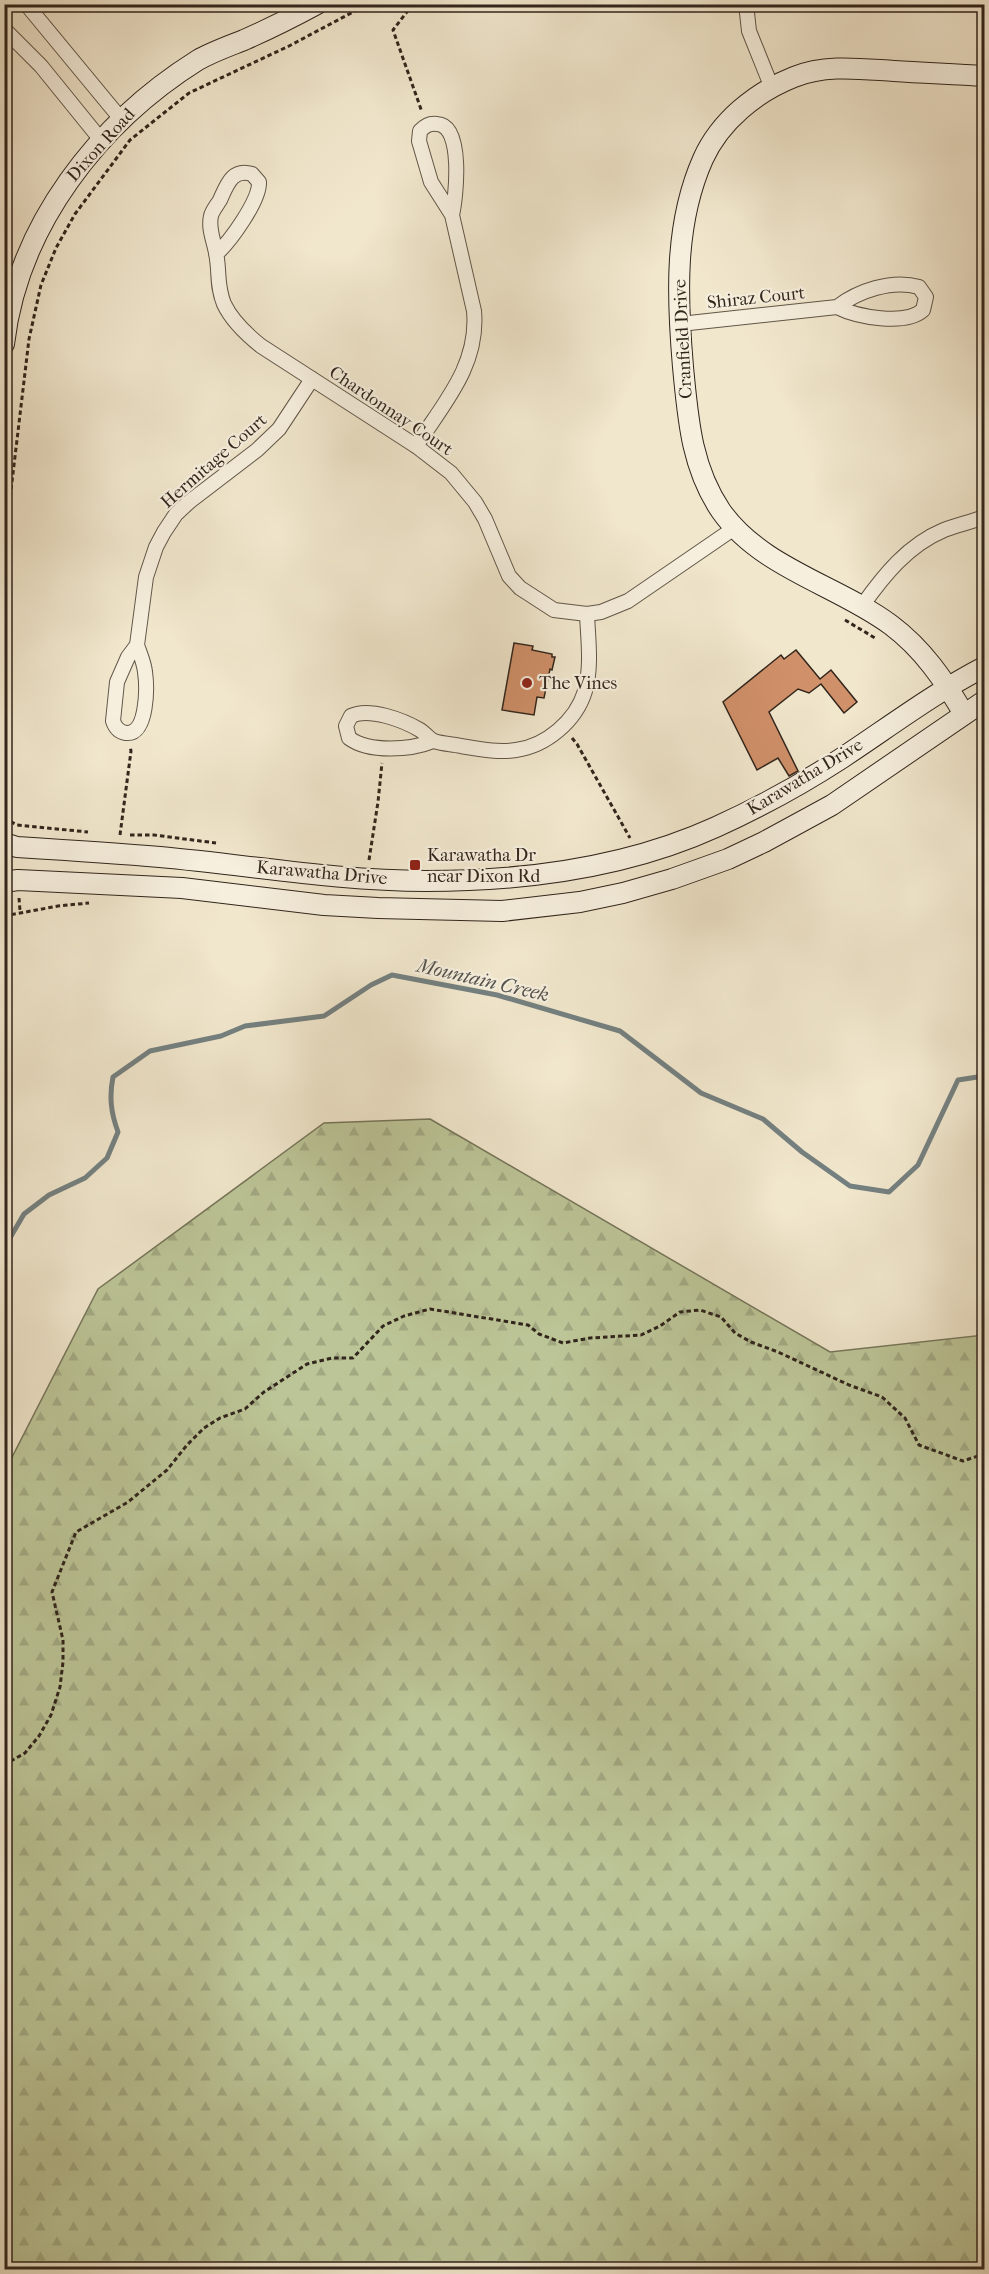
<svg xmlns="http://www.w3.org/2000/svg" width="989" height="2274" viewBox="0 0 989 2274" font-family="'IM FELL French Canon',serif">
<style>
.forest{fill:url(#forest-firs);stroke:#76755a;stroke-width:1.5}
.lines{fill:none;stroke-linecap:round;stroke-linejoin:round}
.stream{stroke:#748080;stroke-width:5}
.building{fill:#d09069;stroke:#31251c;stroke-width:1.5}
.street-casing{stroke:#615648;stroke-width:16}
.secondary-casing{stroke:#31251c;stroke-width:22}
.path{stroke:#31251c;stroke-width:3;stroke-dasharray:4.5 3;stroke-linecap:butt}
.street{stroke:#f6efde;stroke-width:14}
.secondary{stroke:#f6efde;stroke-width:20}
.poi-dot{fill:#8f2418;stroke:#f6efde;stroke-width:2}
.labels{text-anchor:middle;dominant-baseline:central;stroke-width:4.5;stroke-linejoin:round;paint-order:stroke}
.street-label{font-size:18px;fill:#31251c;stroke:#f6efde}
.poi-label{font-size:18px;fill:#31251c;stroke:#f6efde;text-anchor:start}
.water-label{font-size:20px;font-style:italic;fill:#53524e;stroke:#f6efde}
</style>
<defs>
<pattern id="forest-firs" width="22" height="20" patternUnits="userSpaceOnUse" patternTransform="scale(1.5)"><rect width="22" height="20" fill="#bcc597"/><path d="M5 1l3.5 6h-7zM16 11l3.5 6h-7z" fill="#a2a982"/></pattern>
</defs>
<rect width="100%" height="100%" fill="#f1e7cd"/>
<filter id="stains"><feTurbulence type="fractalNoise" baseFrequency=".00333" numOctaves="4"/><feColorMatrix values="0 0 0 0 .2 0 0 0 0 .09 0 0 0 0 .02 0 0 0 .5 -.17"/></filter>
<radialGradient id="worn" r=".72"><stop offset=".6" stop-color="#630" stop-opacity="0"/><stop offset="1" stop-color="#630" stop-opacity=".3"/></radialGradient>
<polygon class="forest" points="430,1119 830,1352 984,1335 984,2269 5,2269 5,1471 98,1289 324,1123"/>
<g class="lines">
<path class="stream" d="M4 1253 7 1243 24 1214 49 1195 85 1178 107 1158 118 1132C111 1113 109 1097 113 1077L150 1051 221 1036 245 1026 324 1016 371 985 392 975 497 995 620 1031 701 1093 763 1119 802 1152 850 1186 889 1192 918 1165 958 1080 984 1076"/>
</g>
<g class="building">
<polygon points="514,643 533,646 532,650 552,654 552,657 555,657 552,670 550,669 544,698 537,697 534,715 502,710"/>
<polygon points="796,650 820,679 831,670 857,702 844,713 821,684 809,693 798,689 769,712 798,771 789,776 778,758 757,770 723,702 781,655 784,659"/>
</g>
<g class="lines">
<g class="street-casing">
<g id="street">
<polyline points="26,4 121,119"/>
<polyline points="746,4 749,31 772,88"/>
<polyline points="4,29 41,66 101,140"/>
<path d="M216 254C230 242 260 200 259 182L252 174C232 168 227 185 220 200 217 205 212 211 211 216 208 229 214 241 216 253 220 272 216 284 224 304 232 321 246 334 261 346L416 446 451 473 475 502 485 519 509 576 520 588 554 610 587 614 601 612 628 601 736 527"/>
<path d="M680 324 837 307C858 291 892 279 919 287L926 297 923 310C905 326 857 317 837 307"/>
<path d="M416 446C444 403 479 365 474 311L452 215 431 182 419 141 420 131C425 126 429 123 437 124 464 125 456 198 452 215"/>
<path d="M862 606C884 575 908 545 944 530 957 525 971 522 984 517"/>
<path d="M137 645C140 654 144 662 145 672 147 686 148 735 126 733 119 732 115 727 113 721L117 682 128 657 137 645 146 577 156 547 164 532 176 514 189 502 257 450 279 429 312 379"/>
<path d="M433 741C411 750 369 753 349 738L346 726 351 716C369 707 403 720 420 730 425 733 429 739 434 741 442 744 453 744 461 746 479 749 498 753 516 750 546 746 576 721 585 691 592 666 588 639 587 614"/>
</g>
</g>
<g class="secondary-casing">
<g id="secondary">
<path d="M4 344C18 225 99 122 198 60 212 52 229 46 244 40 269 29 293 17 317 4"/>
<path d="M964 714C944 680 923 649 891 625 837 585 761 568 721 511 691 467 688 418 683 367 677 297 674 224 703 159 720 121 756 92 794 77 826 64 861 69 894 71 924 73 954 74 984 76"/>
<path d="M4 843 17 847C65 850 113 853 160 857 249 865 337 881 426 881 524 881 626 868 716 827 760 807 802 784 842 758 889 727 934 693 984 667"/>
<polyline points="4,882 18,880 182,888 324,905 378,908 502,911 580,902 623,893 672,879 728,859 764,842 832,805 984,701"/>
</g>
</g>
<g class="path">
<polyline points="413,4 393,30 422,112"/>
<polyline points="4,549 29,339 41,285 56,248 75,214 130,140 189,93 289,46 368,4"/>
<polyline points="845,620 875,638"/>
<polyline points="572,738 577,744 630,838"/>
<polyline points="4,818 17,825 88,832"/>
<polyline points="120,835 131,751 130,746"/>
<polyline points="130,835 154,835 216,843"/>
<polyline points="369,860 378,802 382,763"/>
<polyline points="19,898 20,911"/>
<polyline points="4,916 58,906 89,903"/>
<polyline points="4,1765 25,1753 39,1736 51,1715 60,1687 63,1662 63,1640 52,1592 76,1532 128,1502 167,1470 187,1445 204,1428 220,1418 245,1409 264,1392 307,1364 332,1358 353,1358 383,1326 404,1316 430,1309 528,1325 539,1334 563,1343 590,1338 641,1335 660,1326 680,1312 700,1310 721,1317 735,1333 751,1342 778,1352 849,1385 882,1397 905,1418 919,1445 963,1461 984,1454"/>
</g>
<use href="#street" class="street"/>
<use href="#secondary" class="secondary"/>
</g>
<g class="poi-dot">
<circle cx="527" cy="683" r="6"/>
<rect x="409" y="859" width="12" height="12" rx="3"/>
</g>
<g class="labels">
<g class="street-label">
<text transform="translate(101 145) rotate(-48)">Dixon Road</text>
<text transform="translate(756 298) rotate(-6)">Shiraz Court</text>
<text transform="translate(683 339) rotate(-93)">Cranfield Drive</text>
<text transform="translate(391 411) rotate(34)">Chardonnay Court</text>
<text transform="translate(214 461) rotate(-41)">Hermitage Court</text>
<text transform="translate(805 777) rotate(-31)">Karawatha Drive</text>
<text transform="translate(322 873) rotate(5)">Karawatha Drive</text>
</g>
<g class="poi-label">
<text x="539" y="683">The Vines</text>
<text x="427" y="855">Karawatha Dr<tspan x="427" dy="21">near Dixon Rd</tspan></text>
</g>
<g class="water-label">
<text transform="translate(483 980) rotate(13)">Mountain Creek</text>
</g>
</g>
<rect width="989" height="2274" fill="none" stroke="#f1e7cd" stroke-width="24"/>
<rect x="6" y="6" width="977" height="2262" fill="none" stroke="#31251c" stroke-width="3"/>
<rect x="12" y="12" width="965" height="2250" fill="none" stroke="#31251c" stroke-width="1.5"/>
<rect width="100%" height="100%" filter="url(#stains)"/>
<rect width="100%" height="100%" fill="url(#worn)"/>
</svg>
